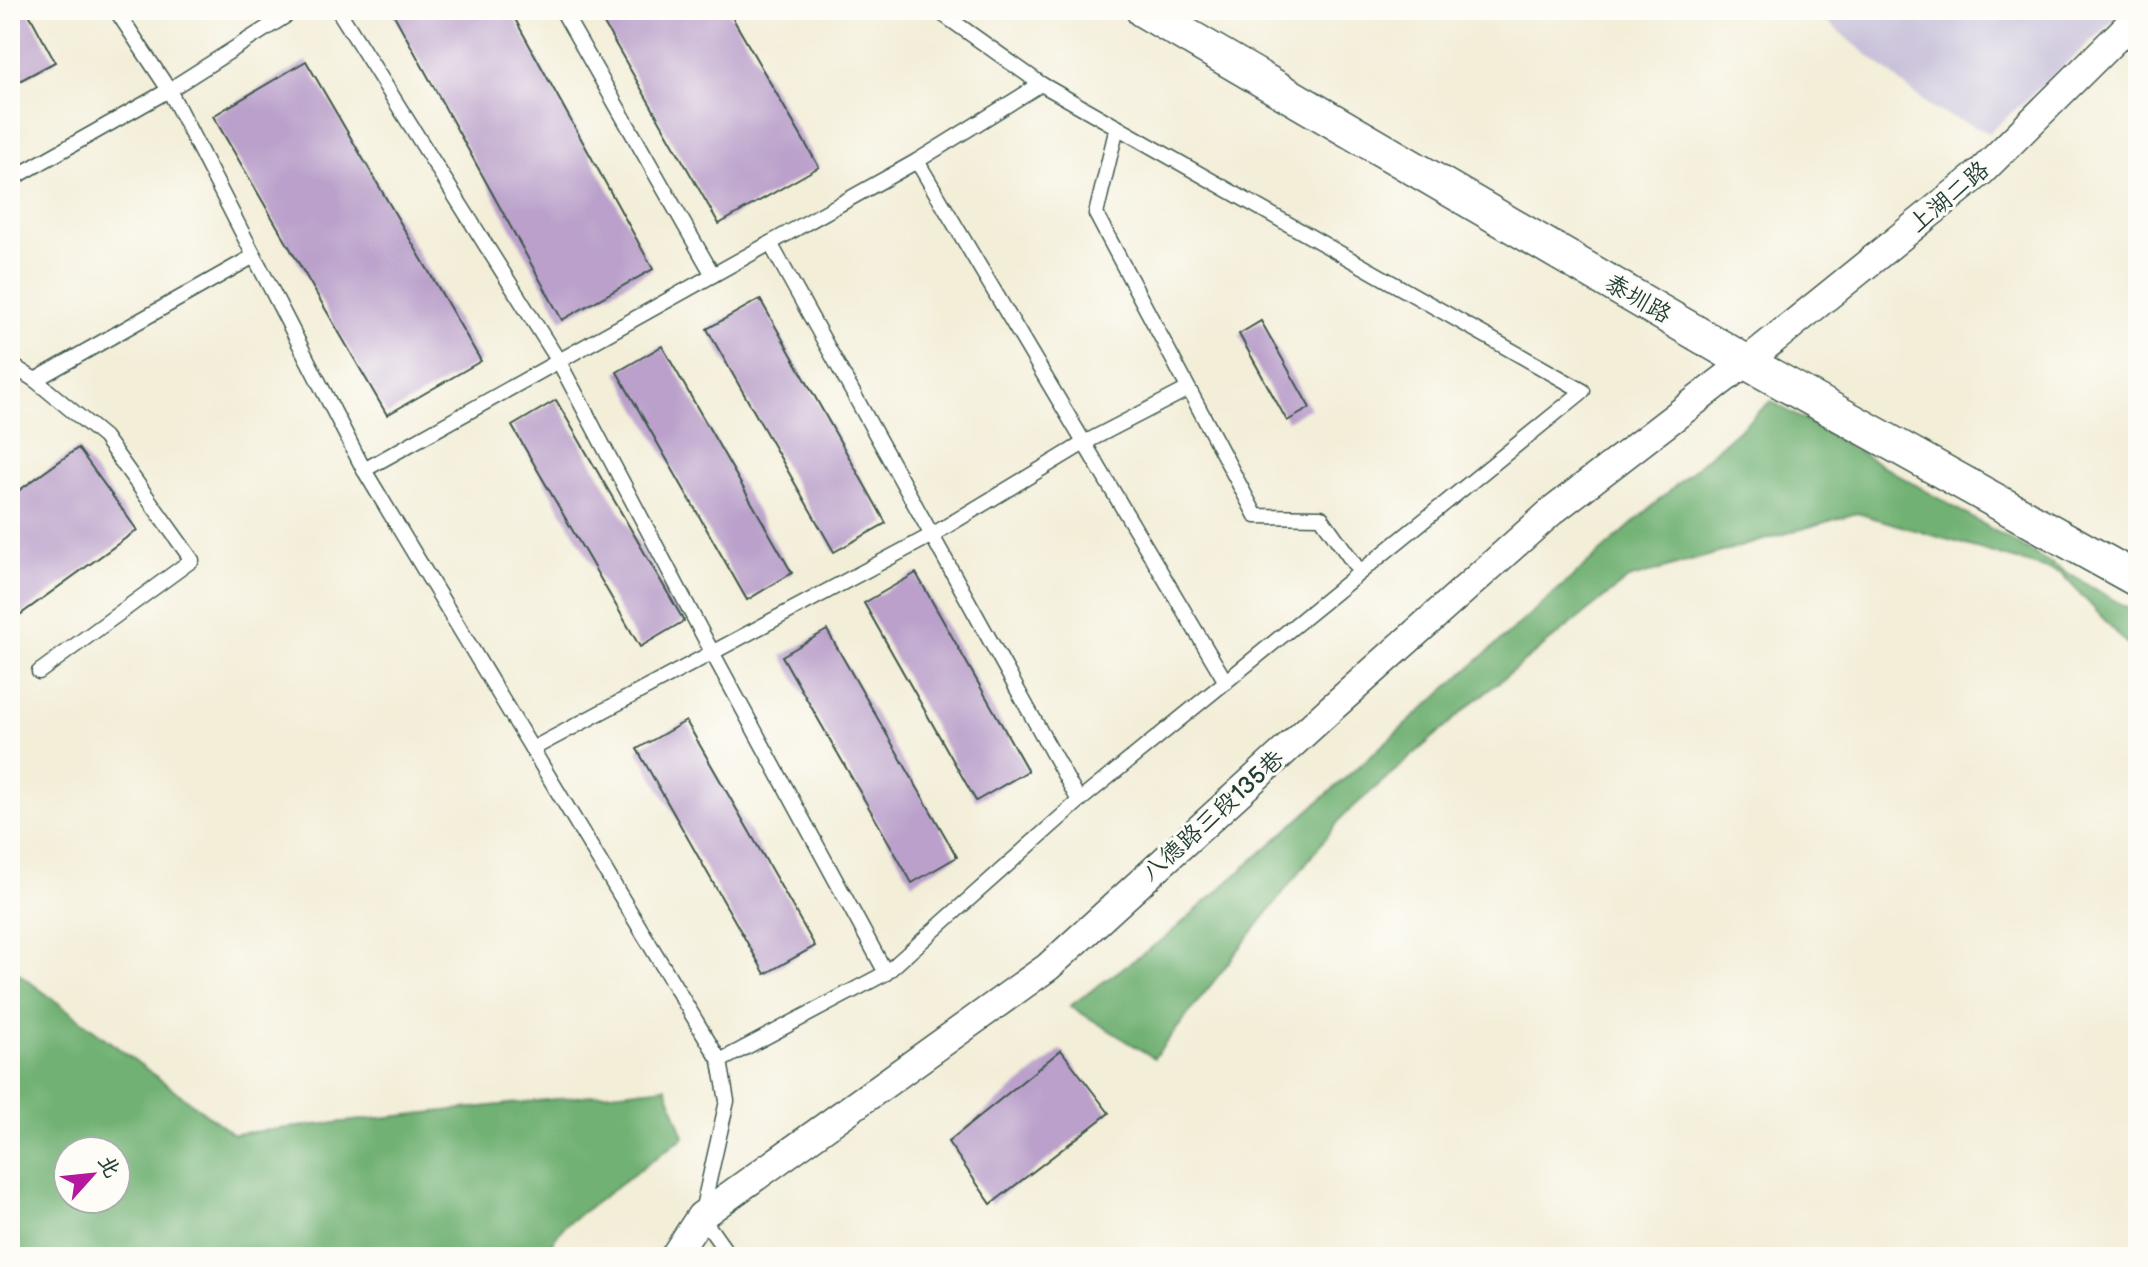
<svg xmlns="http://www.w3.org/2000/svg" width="2148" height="1267" viewBox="0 0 2148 1267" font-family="'Balsamiq Sans','LXGW WenKai TC',sans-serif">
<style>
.industrial{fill:#c7c0d9}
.forest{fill:#71b173;stroke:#487754;stroke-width:2;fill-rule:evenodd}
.building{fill:#baa0ca}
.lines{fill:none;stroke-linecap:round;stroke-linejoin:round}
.service-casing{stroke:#3f584d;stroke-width:17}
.minor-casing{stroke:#3f584d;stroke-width:31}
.tertiary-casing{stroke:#3f584d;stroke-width:37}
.service{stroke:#fff;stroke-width:14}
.minor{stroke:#fff;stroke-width:28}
.tertiary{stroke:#fff;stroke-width:34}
.labels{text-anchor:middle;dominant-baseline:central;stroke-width:6;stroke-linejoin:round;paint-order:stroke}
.street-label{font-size:24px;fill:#1f3d34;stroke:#fdfcf7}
</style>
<rect width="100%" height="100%" fill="#fdfcf7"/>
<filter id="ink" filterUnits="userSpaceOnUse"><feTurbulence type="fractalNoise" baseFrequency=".0125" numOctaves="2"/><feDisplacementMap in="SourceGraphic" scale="16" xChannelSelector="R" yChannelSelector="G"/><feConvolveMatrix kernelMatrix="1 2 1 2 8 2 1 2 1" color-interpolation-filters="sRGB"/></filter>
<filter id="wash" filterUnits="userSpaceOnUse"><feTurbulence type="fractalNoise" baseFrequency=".006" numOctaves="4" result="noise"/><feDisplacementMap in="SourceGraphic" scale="32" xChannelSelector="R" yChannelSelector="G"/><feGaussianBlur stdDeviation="1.8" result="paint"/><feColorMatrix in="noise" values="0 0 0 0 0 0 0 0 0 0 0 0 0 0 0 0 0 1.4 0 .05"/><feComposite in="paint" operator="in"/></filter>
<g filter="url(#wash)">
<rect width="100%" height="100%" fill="#f3eed8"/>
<polygon class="industrial" points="1813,10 2125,10 1989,133 1933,109"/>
<g class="forest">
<polygon points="1771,401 2138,614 2138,656 2061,573 1857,513 1628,579 1476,700 1343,816 1154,1058 1070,1006 1166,937"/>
<path d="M10 967 233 1134 666 1087 684 1137 564 1226 542 1257H10ZM68 1151H116V1199H68Z"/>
</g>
<g id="blocks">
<g class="building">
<polygon points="10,10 27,10 55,62 10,86"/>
<polygon points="403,10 510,10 653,269 562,320 394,15"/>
<polygon points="596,10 728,10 819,167 719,224"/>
<polygon points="306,61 481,361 387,415 213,116"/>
<polygon points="760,299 886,523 834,552 707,329"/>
<polygon points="1261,321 1310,408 1287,421 1239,334"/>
<polygon points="662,346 792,573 747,600 617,372"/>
<polygon points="556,400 684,621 640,647 512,426"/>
<polygon points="78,448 137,530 10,622 10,497"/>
<polygon points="916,573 1028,771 976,801 864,603"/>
<polygon points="827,630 957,857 912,883 782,656"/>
<polygon points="686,721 815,946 765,974 637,749"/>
<polygon points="1061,1050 1109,1113 991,1204 948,1142"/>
</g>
</g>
</g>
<g filter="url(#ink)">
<use href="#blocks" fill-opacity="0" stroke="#3f584d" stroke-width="2"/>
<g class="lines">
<g class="service-casing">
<g id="service">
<polyline points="116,10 169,90 364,470 720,1061 727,1101 701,1216 730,1257"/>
<polyline points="338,10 558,360 712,652 886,973"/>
<polyline points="562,10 713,275"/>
<polyline points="1117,127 1096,214 1256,516 1321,517 1360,572"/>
<polyline points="917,161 1226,682"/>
<polyline points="10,180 169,90 295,10"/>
<polyline points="770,243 1079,801"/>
<polyline points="10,364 35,380"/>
<polyline points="364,470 917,161 1041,84"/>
<polyline points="39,672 192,560 104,437 35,380 254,256"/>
<polyline points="532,749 932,535 1084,443 1188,389"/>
<polyline points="720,1061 886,973 1079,801 1583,391 1041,84 937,10"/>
</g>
</g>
<g class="minor-casing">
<polyline id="minor" points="674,1257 701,1216 1048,967 1335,705 1551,512 1746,362 1981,172 2138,16"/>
</g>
<g class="tertiary-casing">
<polyline id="tertiary" points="1143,10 1746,362 2138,580"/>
</g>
<use href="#service" class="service"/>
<use href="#minor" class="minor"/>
<use href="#tertiary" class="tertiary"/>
</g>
</g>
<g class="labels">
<g class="street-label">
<text transform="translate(1949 197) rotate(-40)">上湖二路</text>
<text transform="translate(1638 299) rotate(30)">泰圳路</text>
<text transform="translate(1213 816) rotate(-42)">八德路三段135巷</text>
</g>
</g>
<rect width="2148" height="1267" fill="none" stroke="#fdfcf7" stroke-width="40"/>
<g transform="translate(92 1175) rotate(63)"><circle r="38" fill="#fdfcf7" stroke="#a4b0a9" stroke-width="2"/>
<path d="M0-6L14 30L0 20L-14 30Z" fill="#b5179e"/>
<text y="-12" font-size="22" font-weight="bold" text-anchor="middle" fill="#1f3d34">北</text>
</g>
</svg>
